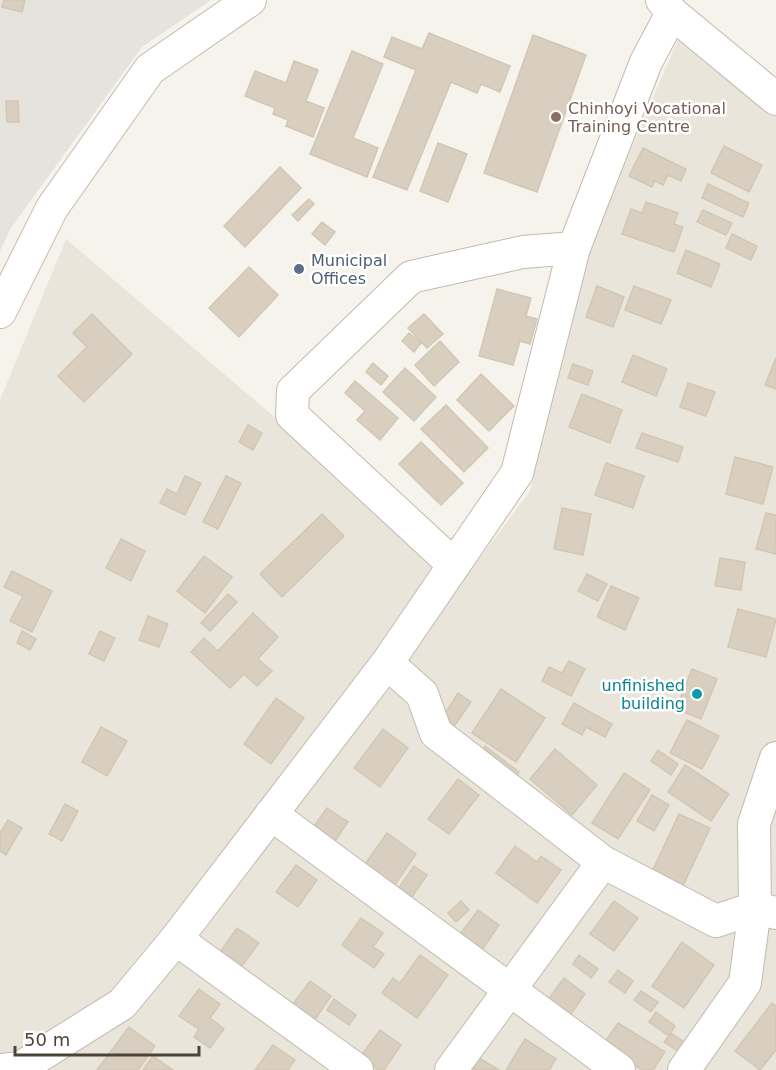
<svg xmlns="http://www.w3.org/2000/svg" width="776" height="1070" viewBox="0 0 776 1070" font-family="'DejaVu Sans',sans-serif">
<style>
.residential{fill:#eae5da}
.industrial{fill:#e6e2dd}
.building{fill:#d8cfc1;stroke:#d3c7b4;stroke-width:1.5}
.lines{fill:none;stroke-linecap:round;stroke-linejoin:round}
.minor-casing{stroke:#c2bbae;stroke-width:34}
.minor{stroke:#fff;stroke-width:32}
.education-dot{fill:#8d6e63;stroke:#fff;stroke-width:2}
.service-dot{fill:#5c6f8a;stroke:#fff;stroke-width:2}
.culture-dot{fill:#0f9aa8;stroke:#fff;stroke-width:2}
.labels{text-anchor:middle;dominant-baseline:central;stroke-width:5;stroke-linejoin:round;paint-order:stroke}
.education-label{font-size:16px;fill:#785e54;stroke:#fff;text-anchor:start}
.service-label{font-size:16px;fill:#4e5e75;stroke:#fff;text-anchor:start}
.culture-label{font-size:16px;fill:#0d838f;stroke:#fff;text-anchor:end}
</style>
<rect width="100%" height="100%" fill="#f6f3ec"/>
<polygon class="residential" points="683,28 776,94 776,1070 0,1070 0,400 66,239 464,579 530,491 581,265"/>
<polygon class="industrial" points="0,0 211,0 142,47 11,228 0,251"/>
<g class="building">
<polygon points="4,0 25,0 22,12 2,7"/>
<polygon points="429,33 510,66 500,92 481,84 477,93 451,82 407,190 373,177 416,70 384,57 392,37 422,49"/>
<polygon points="533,35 586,55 537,192 484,173"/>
<polygon points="352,51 383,64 353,138 378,148 367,177 310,154"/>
<polygon points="294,61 318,70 306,101 324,108 313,137 286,126 288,120 273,114 275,108 245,96 255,71 286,83"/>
<polygon points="6,101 18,101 19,122 7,122"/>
<polygon points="438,143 467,154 448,202 420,191"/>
<polygon points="724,146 762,165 749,192 711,173"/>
<polygon points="643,148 686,169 681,181 668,175 663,185 655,181 652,187 629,176"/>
<polygon points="280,167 301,188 245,247 224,226"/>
<polygon points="708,184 749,203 743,217 702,198"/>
<polygon points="309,199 314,204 298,221 292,215"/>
<polygon points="646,202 678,213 674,224 683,227 674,252 622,234 631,209 642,213"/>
<polygon points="703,210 732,223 726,235 697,222"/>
<polygon points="322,222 335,232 325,245 312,234"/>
<polygon points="732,234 757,246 751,260 726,248"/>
<polygon points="686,250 720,264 711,287 677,273"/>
<polygon points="249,267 278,295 239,337 209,308"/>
<polygon points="597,286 624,297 613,327 586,317"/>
<polygon points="634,286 671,300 661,324 625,310"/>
<polygon points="497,289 531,298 526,316 537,319 530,344 520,341 513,365 479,356"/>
<polygon points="92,314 132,354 84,402 58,376 87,347 73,333"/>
<polygon points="424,314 443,334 427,348 408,328"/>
<polygon points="409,333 421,343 414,352 402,341"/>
<polygon points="440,341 459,362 434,386 415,365"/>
<polygon points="633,355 667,369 656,396 622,382"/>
<polygon points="776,358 776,389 765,385"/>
<polygon points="373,363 388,376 381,385 366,372"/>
<polygon points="573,364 593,371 588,385 568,378"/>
<polygon points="405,368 436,397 414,421 383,392"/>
<polygon points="481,374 514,406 489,431 457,400"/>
<polygon points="355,381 398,418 380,440 357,420 365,411 345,393"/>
<polygon points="688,383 715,392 706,416 680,407"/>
<polygon points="582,394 622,410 610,443 569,427"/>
<polygon points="446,405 488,448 464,472 421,429"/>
<polygon points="248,425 262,433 253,450 239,442"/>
<polygon points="642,433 683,447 678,462 636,448"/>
<polygon points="421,442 463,483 441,505 399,464"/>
<polygon points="735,457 773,467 763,504 726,494"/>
<polygon points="606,463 644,476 633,508 595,495"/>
<polygon points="185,476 201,483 185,515 160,503 167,489 177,494"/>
<polygon points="226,476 241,483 218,529 203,522"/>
<polygon points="562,508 591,514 583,555 554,549"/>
<polygon points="766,513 776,515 776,554 756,549"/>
<polygon points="322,514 344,536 282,597 260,574"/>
<polygon points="121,539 145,551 131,581 106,568"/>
<polygon points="204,556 232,577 205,613 177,591"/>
<polygon points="720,558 745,562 741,590 715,586"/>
<polygon points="12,571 52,591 32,632 10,621 23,596 4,587"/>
<polygon points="587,574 607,584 598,601 578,591"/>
<polygon points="611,586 639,598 625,630 597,617"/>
<polygon points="228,594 237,602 210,631 201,623"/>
<polygon points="738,609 776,619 766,657 728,647"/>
<polygon points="253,613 278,637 258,659 272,671 257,686 244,674 230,688 191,652 204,638 218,651"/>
<polygon points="148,616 168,624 159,647 139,640"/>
<polygon points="22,631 36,639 30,650 17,643"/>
<polygon points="100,631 115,638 104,661 89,654"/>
<polygon points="569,661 585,669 571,696 542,681 549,667 562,673"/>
<polygon points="692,669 717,679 701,719 676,709"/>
<polygon points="501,689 545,718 516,762 472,733"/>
<polygon points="458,693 471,702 453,728 441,720"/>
<polygon points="276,698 304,718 271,764 244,744"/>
<polygon points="574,703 612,724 605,737 586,727 582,735 562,724"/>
<polygon points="687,720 719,736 702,769 670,753"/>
<polygon points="101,727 127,741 107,776 82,762"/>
<polygon points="383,729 408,748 380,787 354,768"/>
<polygon points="485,746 519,772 510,785 476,758"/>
<polygon points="555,749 597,785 572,815 530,779"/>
<polygon points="658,750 678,764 671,775 651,761"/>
<polygon points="685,765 729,794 711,821 668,792"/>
<polygon points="624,773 650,790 618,839 592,823"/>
<polygon points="458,779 479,795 449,834 428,819"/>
<polygon points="652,795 669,805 654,831 637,821"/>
<polygon points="65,804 78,811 62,841 49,834"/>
<polygon points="327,808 348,822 333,844 312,829"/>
<polygon points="679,814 710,828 682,888 651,874"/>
<polygon points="8,820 22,828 6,855 0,851 0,833"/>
<polygon points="387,833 416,854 390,892 360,871"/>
<polygon points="515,846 537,862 541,856 561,870 537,903 496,873"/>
<polygon points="296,865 317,880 298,907 276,892"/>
<polygon points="414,866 427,875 408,903 395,893"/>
<polygon points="461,901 469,910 456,922 448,913"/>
<polygon points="614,901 638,918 614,951 590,934"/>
<polygon points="478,910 499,925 480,953 458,937"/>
<polygon points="361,918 383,933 373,947 384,954 374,968 342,945"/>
<polygon points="237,928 259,943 239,970 218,955"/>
<polygon points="682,942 714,965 684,1008 652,986"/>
<polygon points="420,955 448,975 417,1018 382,993 393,978 400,983"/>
<polygon points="579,955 598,969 591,978 573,964"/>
<polygon points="618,970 633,981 625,993 609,982"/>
<polygon points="564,978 585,994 566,1021 544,1005"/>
<polygon points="310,981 331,996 312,1024 290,1008"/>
<polygon points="199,989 220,1004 210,1018 224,1029 210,1048 194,1037 199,1029 179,1016"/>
<polygon points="641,991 658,1002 651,1012 634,1000"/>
<polygon points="334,999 356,1015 349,1025 327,1010"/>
<polygon points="772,1003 776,1006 776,1050 760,1070 735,1051"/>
<polygon points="656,1012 675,1026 669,1036 649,1022"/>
<polygon points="618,1023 665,1052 653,1070 642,1070 603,1045"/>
<polygon points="129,1027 155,1046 138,1070 97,1070"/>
<polygon points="380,1030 401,1045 384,1070 378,1070 360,1057"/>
<polygon points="671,1033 690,1046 684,1055 664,1042"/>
<polygon points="525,1039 556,1059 549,1070 506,1070"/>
<polygon points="273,1045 295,1060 288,1070 255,1070"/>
<polygon points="153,1056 173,1070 143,1070"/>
<polygon points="477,1057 498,1069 476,1070 471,1067"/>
</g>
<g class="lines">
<g class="minor-casing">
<g id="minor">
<polyline points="662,0 672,13 776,99"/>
<polyline points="0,312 52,208 150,69 250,0"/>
<polyline points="454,565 292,415 293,391 411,277 523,252 574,248"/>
<polyline points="387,663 422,694 436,733 603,862 716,921 755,908 776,913"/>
<polyline points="271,814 619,1070"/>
<polyline points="176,939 357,1070"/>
<polyline points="0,1070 20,1068 122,1004 176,939 387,663 517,473 574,248 646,62 672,13"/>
<polyline points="451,1070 603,862"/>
<polyline points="684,1070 745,983 755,908 754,824 776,758"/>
</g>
</g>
<use href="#minor" class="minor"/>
</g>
<circle class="education-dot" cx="556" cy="117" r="6"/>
<circle class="service-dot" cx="299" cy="269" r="6"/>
<circle class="culture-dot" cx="697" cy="694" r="6"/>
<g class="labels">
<g class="education-label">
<text x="568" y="108">Chinhoyi Vocational<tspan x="568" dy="18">Training Centre</tspan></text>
</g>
<g class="service-label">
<text x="311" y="260">Municipal<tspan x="311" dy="18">Offices</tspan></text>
</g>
<g class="culture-label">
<text x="685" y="685">unfinished<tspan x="685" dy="18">building</tspan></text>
</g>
</g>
<path d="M15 1046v9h184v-9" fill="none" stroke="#4b4439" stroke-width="3"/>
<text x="24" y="1046" font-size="18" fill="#4b4439" stroke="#ffffff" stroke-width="4.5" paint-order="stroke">50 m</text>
</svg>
